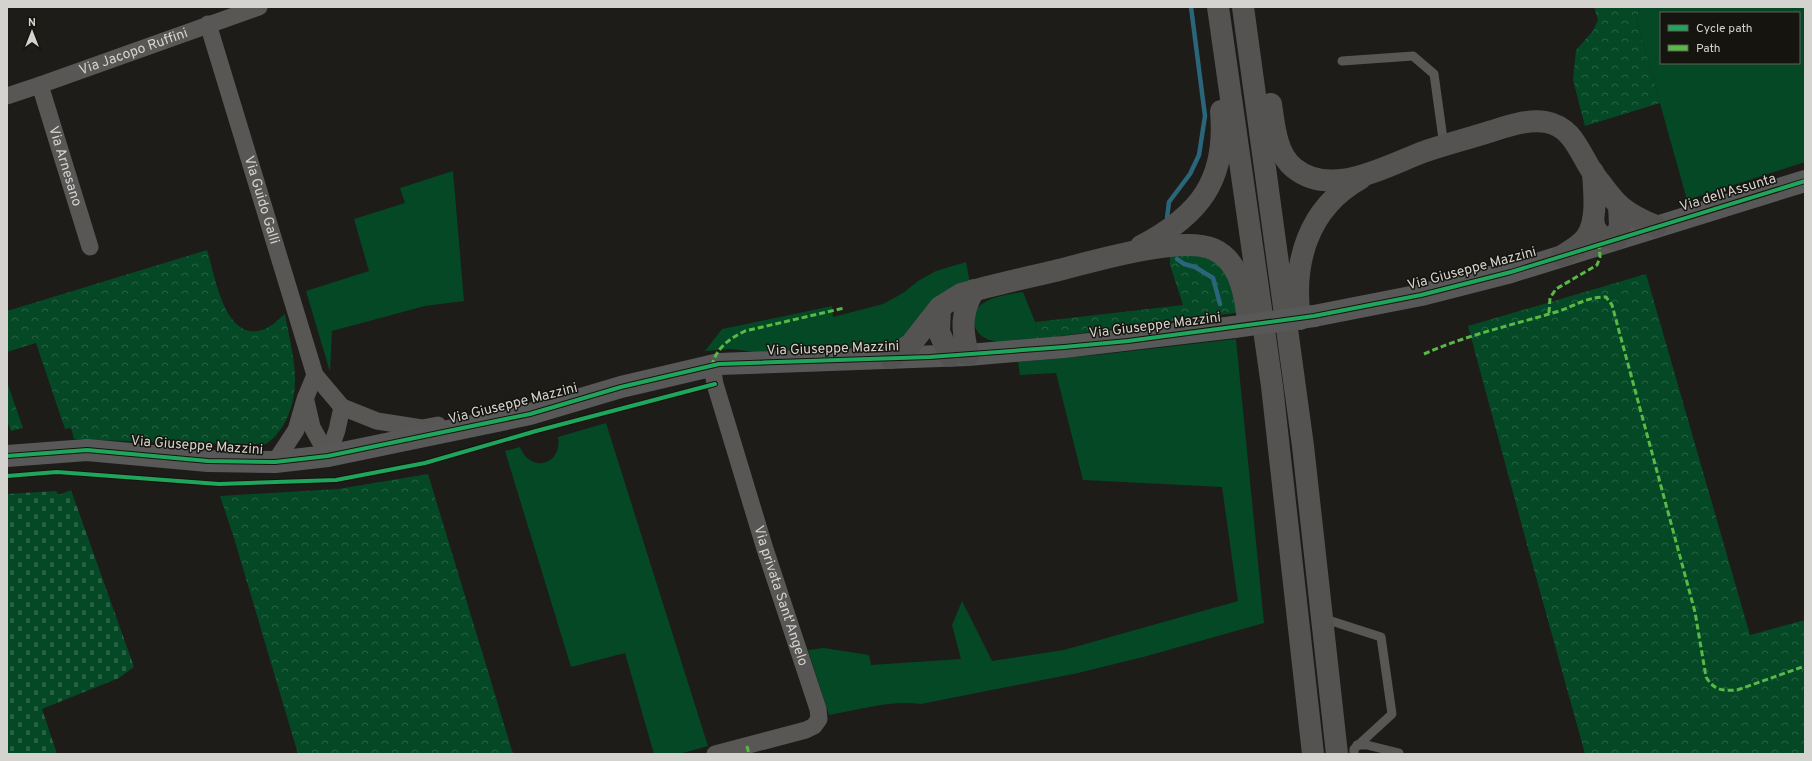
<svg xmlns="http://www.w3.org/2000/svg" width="1812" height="761" viewBox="0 0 1812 761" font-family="Overpass,sans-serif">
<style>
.green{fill:#044826;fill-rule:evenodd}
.forest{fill:url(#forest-crowns)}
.cemetery{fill:url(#cemetery-stones)}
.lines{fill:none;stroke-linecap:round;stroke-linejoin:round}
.stream{stroke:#2a657a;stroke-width:4.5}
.lane{stroke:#585755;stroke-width:9}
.street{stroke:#585755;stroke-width:17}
.secondary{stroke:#595858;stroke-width:22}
.highway{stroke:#555352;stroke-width:22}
.secondary-bridge{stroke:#595858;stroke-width:22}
.quiet{stroke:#58b947;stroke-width:3;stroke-dasharray:6 3;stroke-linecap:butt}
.cycleway-casing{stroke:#15140e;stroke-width:6}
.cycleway{stroke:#20a55d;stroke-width:4}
.labels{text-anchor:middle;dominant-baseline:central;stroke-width:3;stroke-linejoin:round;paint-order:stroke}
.street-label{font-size:14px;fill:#d4d3cf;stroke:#15140e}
</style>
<defs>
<pattern id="forest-crowns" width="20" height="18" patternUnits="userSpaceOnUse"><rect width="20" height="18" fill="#044826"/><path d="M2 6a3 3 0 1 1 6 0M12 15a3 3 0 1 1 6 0" fill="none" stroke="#286244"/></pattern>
<pattern id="cemetery-stones" width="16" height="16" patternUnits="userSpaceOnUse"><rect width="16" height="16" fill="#044826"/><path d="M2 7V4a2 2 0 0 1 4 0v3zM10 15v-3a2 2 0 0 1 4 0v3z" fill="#286244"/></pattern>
</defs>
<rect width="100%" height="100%" fill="#1d1c18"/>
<g class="green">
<path d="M1639 7H1805V162L1687 200 1637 21ZM1661 13H1799V63H1661Z"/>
<polygon points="453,171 464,301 425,306 332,331 330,372 306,291 369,271 354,219 405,203 400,188"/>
<polygon points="966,262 970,283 901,341 888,346 871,350 771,354 731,349 705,351 722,329 832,306 833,317 883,304 903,293 918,281 936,271"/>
<path d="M1023 292 1035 322 1037 339C1023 340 1004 345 990 340 983 338 978 334 975 327 966 299 1005 295 1023 292Z"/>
<path d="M1236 339 1264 623 1147 656 1078 673 921 704C890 700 859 710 829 715L808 650 824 648 869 655 871 665 961 659 952 625 962 601 992 661 1064 650 1238 601 1222 487 1083 480 1056 373 1020 375 1018 362 1097 355Z"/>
<path d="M606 423 708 746 679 754H654L625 653 571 667 505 451 520 447C530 474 563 465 558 437Z"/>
</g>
<g class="forest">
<polygon points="1594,7 1639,7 1637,21 1660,103 1585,126 1573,80 1576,50 1593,31 1598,20"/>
<path d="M207 250C215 275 224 341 262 330 270 328 279 319 285 314 288 333 296 363 295 382 295 404 285 432 266 444L173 443 74 439 71 428 65 429 36 343 7 352V311Z"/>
<polygon points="1197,253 1221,263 1243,312 1037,339 1035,322 1183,305 1170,265 1170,255"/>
<polygon points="1646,274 1750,635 1805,620 1805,754 1585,754 1528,548 1468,326"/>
<polygon points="7,382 23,428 11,431 7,421"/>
<polygon points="428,474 513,754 298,754 234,538 220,496 338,489"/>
</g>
<polygon class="cemetery" points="71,490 134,667 119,678 42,709 57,754 7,754 7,494 56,491 59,495"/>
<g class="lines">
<g class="stream">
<polyline points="1167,218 1169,202 1190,174 1199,155 1205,116 1191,7"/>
<polyline points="1177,259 1184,264 1195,267 1213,278 1220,304"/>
</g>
<g class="lane">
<polyline points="1342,61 1413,56 1434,74 1444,146"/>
<polyline points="1322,618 1381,637 1392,714 1354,749 1354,754"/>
<polyline points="1357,745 1367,745 1399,753"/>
</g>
<g class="street">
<path id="s1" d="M208 24 315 375 342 407 377 421 422 428 438 425"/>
<path id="s2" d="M40 85 90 247"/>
<path id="s3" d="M7 96 40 85 259 7"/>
<path id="s4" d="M712 366 715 384 765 549 818 709 819 719 814 726 806 730 715 754"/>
<polyline points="306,401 312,427 328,456"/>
<polyline points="328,456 337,430 342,407"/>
<polyline points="275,462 296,430 305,399 315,375"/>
</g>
<g class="secondary">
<polyline points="1314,316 1421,295 1511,272 1805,181"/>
<polyline points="7,456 87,450 208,461 275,462 328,456 530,414 621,387 719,364 968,355 1064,347 1234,327"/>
</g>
<g class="highway">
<polyline points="1218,7 1272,386 1313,754"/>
<polyline points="1243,7 1303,446 1337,754"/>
<path d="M1271 104C1274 124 1276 154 1294 168 1332 199 1387 165 1426 151 1447 144 1470 138 1492 131 1508 126 1528 119 1546 122 1573 127 1579 152 1593 173 1601 183 1610 197 1620 206 1631 215 1643 221 1656 226"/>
<polyline points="1593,220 1595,229 1601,236 1616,239 1620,225 1619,205"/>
<path d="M1141 246C1200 215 1227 180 1221 111"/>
<path d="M1562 256C1571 250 1581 245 1587 236 1598 219 1594 191 1593 172"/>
<polyline points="940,307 939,332 950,356"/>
<path d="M1300 319C1292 263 1308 208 1360 179"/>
<path d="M968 355C962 329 960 315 974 290"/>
<path d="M891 358 911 344 940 307 961 294C992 285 1024 278 1055 271 1091 262 1180 235 1213 249 1238 260 1244 289 1247 313"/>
</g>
<polyline class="secondary-bridge" points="1234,327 1314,316"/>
<g class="quiet">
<polyline points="1549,313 1550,298 1556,289 1597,265 1600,257 1599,245"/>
<path d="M1424 354C1467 335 1512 325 1556 312 1575 306 1586 297 1606 297L1612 305 1695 612 1706 677C1714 690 1721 691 1737 690L1805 666"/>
<path d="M712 366C716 348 729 339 745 331L844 308"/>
<polyline points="747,746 749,754"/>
</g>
<g class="cycleway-casing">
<g id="cycleway">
<polyline points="7,456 87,450 208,461 275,462 328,456 530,414 621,387 719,364 930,357 1064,347 1128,341 1314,316 1421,295 1511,272 1805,181"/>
<polyline points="7,476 57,472 219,484 336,480 425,463 536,431 715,384"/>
</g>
</g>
<use href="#cycleway" class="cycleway"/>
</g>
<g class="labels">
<g class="street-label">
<text stroke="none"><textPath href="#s3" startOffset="134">Via Jacopo Ruffini</textPath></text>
<text stroke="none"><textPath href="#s2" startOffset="85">Via Arnesano</textPath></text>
<text transform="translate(1728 193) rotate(-17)">Via dell'Assunta</text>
<text stroke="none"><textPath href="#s1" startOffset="184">Via Guido Galli</textPath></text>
<text transform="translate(1472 269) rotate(-15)">Via Giuseppe Mazzini</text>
<text transform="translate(1155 326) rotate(-7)">Via Giuseppe Mazzini</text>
<text transform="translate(833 349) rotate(-2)">Via Giuseppe Mazzini</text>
<text transform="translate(513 404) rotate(-14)">Via Giuseppe Mazzini</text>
<text transform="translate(197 446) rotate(4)">Via Giuseppe Mazzini</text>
<text stroke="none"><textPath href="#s4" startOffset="240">Via privata Sant'Angelo</textPath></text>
</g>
</g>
<rect width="1812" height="761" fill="none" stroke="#d4d3cf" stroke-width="16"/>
<rect x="1660" y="12" width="140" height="52" fill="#15140e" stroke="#61605b"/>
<rect x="1668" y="25" width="20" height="6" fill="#20a55d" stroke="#61605b"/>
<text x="1696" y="32" font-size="12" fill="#d4d3cf">Cycle path</text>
<rect x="1668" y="45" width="20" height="6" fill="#58b947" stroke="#61605b"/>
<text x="1696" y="52" font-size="12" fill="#d4d3cf">Path</text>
<g transform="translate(32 32)" stroke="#15140e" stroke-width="3" paint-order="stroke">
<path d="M0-3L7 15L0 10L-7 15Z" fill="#d4d3cf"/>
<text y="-6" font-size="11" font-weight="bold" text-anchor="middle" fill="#d4d3cf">N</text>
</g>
</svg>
